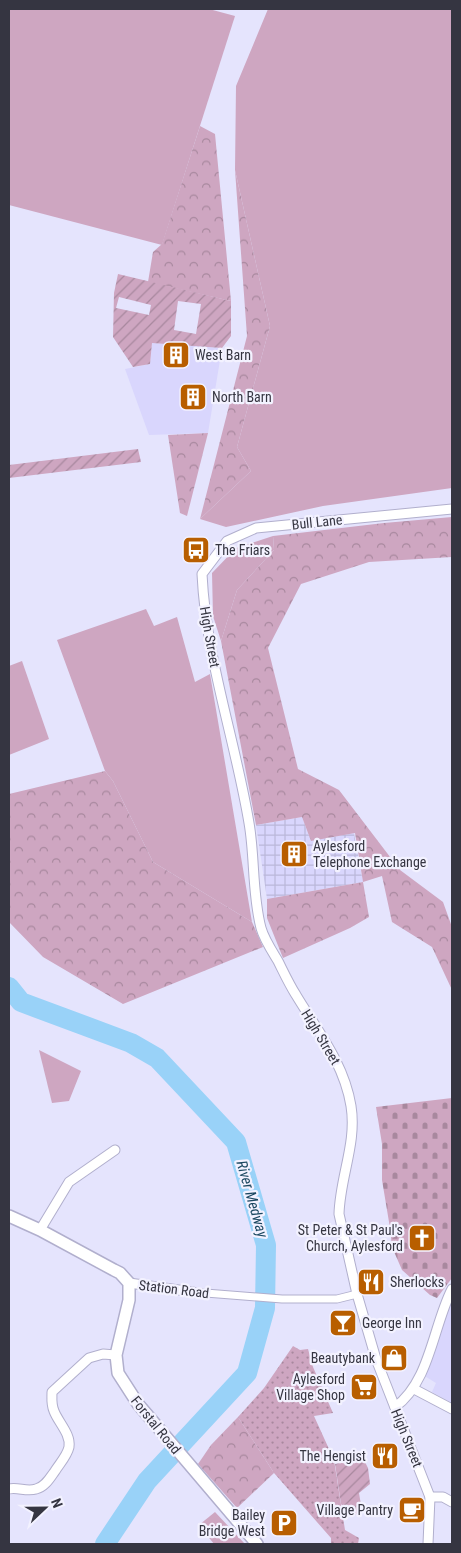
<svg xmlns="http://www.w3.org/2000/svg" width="461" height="1553" viewBox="0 0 461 1553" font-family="'Roboto Condensed',sans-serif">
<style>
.built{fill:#d9d6fd}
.industrial{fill:url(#industrial-grid)}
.grass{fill:#cea6c1}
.forest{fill:url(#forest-crowns)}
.cemetery{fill:url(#cemetery-stones)}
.park{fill:url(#park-dots)}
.garden{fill:url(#garden-furrows);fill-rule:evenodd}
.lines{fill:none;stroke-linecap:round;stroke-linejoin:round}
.river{stroke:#99d2f8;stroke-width:20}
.pedestrian-casing{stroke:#b1afcd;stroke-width:9}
.minor-casing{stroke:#b1afcd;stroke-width:11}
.tertiary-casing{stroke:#b1afcd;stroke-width:14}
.pedestrian{stroke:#fff;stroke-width:7}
.minor{stroke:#fff;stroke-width:9}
.tertiary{stroke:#fff;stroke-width:11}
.labels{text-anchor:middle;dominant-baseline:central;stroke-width:4.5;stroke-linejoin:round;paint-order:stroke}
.poi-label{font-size:14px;fill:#353541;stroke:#f3f2ff;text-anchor:start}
.street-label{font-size:14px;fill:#353541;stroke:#f3f2ff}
.water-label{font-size:15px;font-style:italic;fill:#1b4861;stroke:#f3f2ff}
</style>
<defs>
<pattern id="industrial-grid" width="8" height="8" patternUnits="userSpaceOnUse" patternTransform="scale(1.25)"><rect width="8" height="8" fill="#d9d6fd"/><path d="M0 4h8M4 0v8" fill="none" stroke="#bbb8da"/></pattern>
<pattern id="forest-crowns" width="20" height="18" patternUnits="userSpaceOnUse" patternTransform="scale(1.25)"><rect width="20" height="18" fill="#cea6c1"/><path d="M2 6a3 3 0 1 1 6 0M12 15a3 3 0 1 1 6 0" fill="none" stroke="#a8889e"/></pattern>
<pattern id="cemetery-stones" width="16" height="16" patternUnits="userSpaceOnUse" patternTransform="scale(1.25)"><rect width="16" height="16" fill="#cea6c1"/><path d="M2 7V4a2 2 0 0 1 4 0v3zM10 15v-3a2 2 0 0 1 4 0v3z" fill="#a8889e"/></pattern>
<pattern id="park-dots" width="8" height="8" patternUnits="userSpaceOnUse" patternTransform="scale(1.25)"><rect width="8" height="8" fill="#cea6c1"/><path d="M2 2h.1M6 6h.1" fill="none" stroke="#a8889e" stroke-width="1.8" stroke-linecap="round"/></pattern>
<pattern id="garden-furrows" width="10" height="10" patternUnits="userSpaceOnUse" patternTransform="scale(1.25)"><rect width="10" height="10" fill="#cea6c1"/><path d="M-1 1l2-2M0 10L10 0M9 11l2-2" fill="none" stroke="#a8889e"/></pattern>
</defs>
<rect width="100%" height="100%" fill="#e5e4fd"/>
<g class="built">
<polygon points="152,343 222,348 208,433 149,435 125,369 150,364"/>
<polygon points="452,1301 452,1403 432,1392 436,1383 423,1375"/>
</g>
<polygon class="industrial" points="302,817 311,841 354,833 363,882 267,899 256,825"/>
<g class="grass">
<polygon points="9,9 209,9 235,16 162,245 9,205"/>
<polygon points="268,9 452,9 452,488 323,506 226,527 200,519 251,471 237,447 270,326 235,170 236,86"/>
<polygon points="273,536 274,550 237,590 221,641 213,616 212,573 236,548"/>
<polygon points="146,609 154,626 177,617 195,682 210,674 252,922 153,862 113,781 105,771 57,640"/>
<polygon points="22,661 49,739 9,755 9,666"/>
<polygon points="39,1050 81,1071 69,1101 52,1103"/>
<polygon points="215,1512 245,1544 214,1544 199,1525"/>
</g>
<g class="forest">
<polygon points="200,126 215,134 231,301 148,282 153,252 162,244"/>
<polygon points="235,170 270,326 237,447 251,471 200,519 247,336"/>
<polygon points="208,433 187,516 180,513 168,435"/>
<polygon points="452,517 452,557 369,562 301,584 268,648 298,769 339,790 400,870 443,902 452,927 452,990 432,947 392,922 382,876 363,882 369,917 350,928 283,958 267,918 267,899 363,882 355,833 311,841 302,817 256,825 221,641 237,590 274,550 273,536 384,523"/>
<polygon points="105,771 113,781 153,862 252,922 263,947 123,1004 43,957 9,922 9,794"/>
<polygon points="238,1417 274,1473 237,1508 198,1464 211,1445"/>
</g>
<polygon class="cemetery" points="452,1098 452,1278 437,1298 430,1295 402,1270 392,1247 390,1228 382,1180 382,1144 376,1107"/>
<polygon class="park" points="293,1346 300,1350 308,1349 313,1367 333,1413 314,1416 334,1460 345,1530 359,1538 358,1544 331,1544 331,1538 274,1473 238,1417 264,1388"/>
<g class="garden">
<path d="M118 274 231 301V336L222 348 152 343 150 364 133 367 113 337 114 293ZM119 297 151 305 149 315 116 308ZM178 301 201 304 196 334 174 330Z"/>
<polygon points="138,449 141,462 9,478 9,465"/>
<polygon points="362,1456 368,1468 370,1484 359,1493 362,1511 352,1517 341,1504 335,1464 354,1460"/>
</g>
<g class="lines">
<polyline class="river" points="9,987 21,1002 131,1043 157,1058 236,1142 266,1245 265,1308 247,1373 147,1481 105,1544"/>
<g class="pedestrian-casing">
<polyline id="pedestrian" points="193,1292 282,1299 337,1299 357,1294"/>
</g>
<g class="minor-casing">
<g id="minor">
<polyline points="40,1230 69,1182 115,1150"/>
<polyline points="129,1283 193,1292"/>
<polyline points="414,1389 452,1409"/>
<path d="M395 1407C430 1382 433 1326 452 1289"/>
<path d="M9 1489C18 1487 27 1492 36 1489 45 1487 50 1478 55 1471 60 1463 67 1456 69 1447 71 1434 58 1422 54 1411 51 1404 52 1398 52 1392L89 1358 103 1354 116 1355"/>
<polyline points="430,1497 443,1497 452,1502"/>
<path d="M428 1544 430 1497 376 1359 357 1294 339 1214C340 1177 357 1143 351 1106 344 1063 317 1030 296 995 289 984 284 973 278 961 272 951 264 939 261 928 252 894 255 857 249 823 235 739 206 659 202 574L227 541 256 528 452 509"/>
</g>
</g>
<g class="tertiary-casing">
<polyline id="tertiary" points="9,1216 40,1230 114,1270 120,1273 129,1283 129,1300 116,1355 118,1373 138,1404 257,1544"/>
</g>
<use href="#pedestrian" class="pedestrian"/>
<use href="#minor" class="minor"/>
<use href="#tertiary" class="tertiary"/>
</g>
<defs>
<g id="building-square" transform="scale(1.4375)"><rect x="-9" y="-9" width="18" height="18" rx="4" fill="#b85e00" stroke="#f3f2ff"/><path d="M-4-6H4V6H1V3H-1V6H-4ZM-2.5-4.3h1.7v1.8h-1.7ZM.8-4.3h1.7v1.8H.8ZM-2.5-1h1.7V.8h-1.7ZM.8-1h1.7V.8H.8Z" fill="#fff"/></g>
<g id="bus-square" transform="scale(1.4375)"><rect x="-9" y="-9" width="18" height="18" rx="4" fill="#b85e00" stroke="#f3f2ff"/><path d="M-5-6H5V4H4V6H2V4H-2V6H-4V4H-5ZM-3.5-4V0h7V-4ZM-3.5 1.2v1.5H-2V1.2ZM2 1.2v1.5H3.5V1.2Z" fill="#fff"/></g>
<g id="church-square" transform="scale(1.4375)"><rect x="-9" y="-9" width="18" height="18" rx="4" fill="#b85e00" stroke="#f3f2ff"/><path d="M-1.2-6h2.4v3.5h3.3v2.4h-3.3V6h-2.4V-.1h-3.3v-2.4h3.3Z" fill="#fff"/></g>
<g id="restaurant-square" transform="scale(1.4375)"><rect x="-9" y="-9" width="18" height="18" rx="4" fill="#b85e00" stroke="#f3f2ff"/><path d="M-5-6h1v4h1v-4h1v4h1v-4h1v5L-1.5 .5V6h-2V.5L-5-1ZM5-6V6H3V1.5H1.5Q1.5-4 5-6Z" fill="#fff"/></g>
<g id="bar-square" transform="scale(1.4375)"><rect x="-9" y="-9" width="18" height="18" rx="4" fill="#b85e00" stroke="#f3f2ff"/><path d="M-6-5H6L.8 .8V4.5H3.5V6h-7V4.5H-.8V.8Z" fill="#fff"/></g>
<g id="shop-square" transform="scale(1.4375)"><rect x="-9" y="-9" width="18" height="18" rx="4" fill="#b85e00" stroke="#f3f2ff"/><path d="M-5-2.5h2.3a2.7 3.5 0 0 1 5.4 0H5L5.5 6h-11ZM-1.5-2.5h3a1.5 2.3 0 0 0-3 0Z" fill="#fff"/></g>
<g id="supermarket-square" transform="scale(1.4375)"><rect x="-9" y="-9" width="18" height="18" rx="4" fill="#b85e00" stroke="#f3f2ff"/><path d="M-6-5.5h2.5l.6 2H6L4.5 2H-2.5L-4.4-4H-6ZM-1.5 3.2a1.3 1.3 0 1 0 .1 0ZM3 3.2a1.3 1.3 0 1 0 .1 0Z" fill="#fff"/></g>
<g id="cafe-square" transform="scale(1.4375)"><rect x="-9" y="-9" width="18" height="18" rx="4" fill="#b85e00" stroke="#f3f2ff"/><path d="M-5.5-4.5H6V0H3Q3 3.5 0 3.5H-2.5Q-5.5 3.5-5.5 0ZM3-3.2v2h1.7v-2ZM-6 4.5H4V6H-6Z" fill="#fff"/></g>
<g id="parking-square" transform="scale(1.4375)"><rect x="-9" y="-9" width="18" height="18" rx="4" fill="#b85e00" stroke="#f3f2ff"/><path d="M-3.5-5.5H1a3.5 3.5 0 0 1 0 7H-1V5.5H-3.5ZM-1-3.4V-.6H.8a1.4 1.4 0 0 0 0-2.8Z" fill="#fff"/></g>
</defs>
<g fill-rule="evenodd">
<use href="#building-square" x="176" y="355"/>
<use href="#building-square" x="193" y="397"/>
<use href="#bus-square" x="196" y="550"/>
<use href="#building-square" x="294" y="854"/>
<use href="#church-square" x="422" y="1238"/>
<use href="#restaurant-square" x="371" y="1282"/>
<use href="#bar-square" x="343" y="1323"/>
<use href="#shop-square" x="394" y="1358"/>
<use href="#supermarket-square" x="364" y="1387"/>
<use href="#restaurant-square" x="385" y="1456"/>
<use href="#cafe-square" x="412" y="1510"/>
<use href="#parking-square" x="284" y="1523"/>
</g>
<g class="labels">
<g class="poi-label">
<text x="195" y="355">West Barn</text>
<text x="212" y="397">North Barn</text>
<text x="215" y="550">The Friars</text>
<text x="313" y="846">Aylesford<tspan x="313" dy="16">Telephone Exchange</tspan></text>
<text x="403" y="1230" text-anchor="end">St Peter &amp; St Paul's<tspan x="403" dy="16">Church, Aylesford</tspan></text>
<text x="390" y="1282">Sherlocks</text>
<text x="362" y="1323">George Inn</text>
<text x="375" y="1358" text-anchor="end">Beautybank</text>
<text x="345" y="1379" text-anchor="end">Aylesford<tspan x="345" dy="16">Village Shop</tspan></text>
<text x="366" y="1456" text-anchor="end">The Hengist</text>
<text x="393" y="1510" text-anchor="end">Village Pantry</text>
<text x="265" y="1515" text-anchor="end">Bailey<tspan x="265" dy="16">Bridge West</tspan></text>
</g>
<g class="street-label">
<text transform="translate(317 522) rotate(-6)">Bull Lane</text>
<text transform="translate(210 637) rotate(80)">High Street</text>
<text transform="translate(321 1037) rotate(59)">High Street</text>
<text transform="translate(174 1289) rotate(7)">Station Road</text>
<text transform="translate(156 1425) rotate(51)">Forstal Road</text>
<text transform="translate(407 1438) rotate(68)">High Street</text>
</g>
<g class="water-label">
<text transform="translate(252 1199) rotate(74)">River Medway</text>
</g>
</g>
<rect width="461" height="1553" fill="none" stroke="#353541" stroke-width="20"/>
<g transform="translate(45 1508) rotate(68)" stroke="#f3f2ff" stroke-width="4" paint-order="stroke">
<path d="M0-4L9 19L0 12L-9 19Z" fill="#353541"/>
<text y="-8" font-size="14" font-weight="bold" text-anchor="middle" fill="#353541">N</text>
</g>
</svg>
